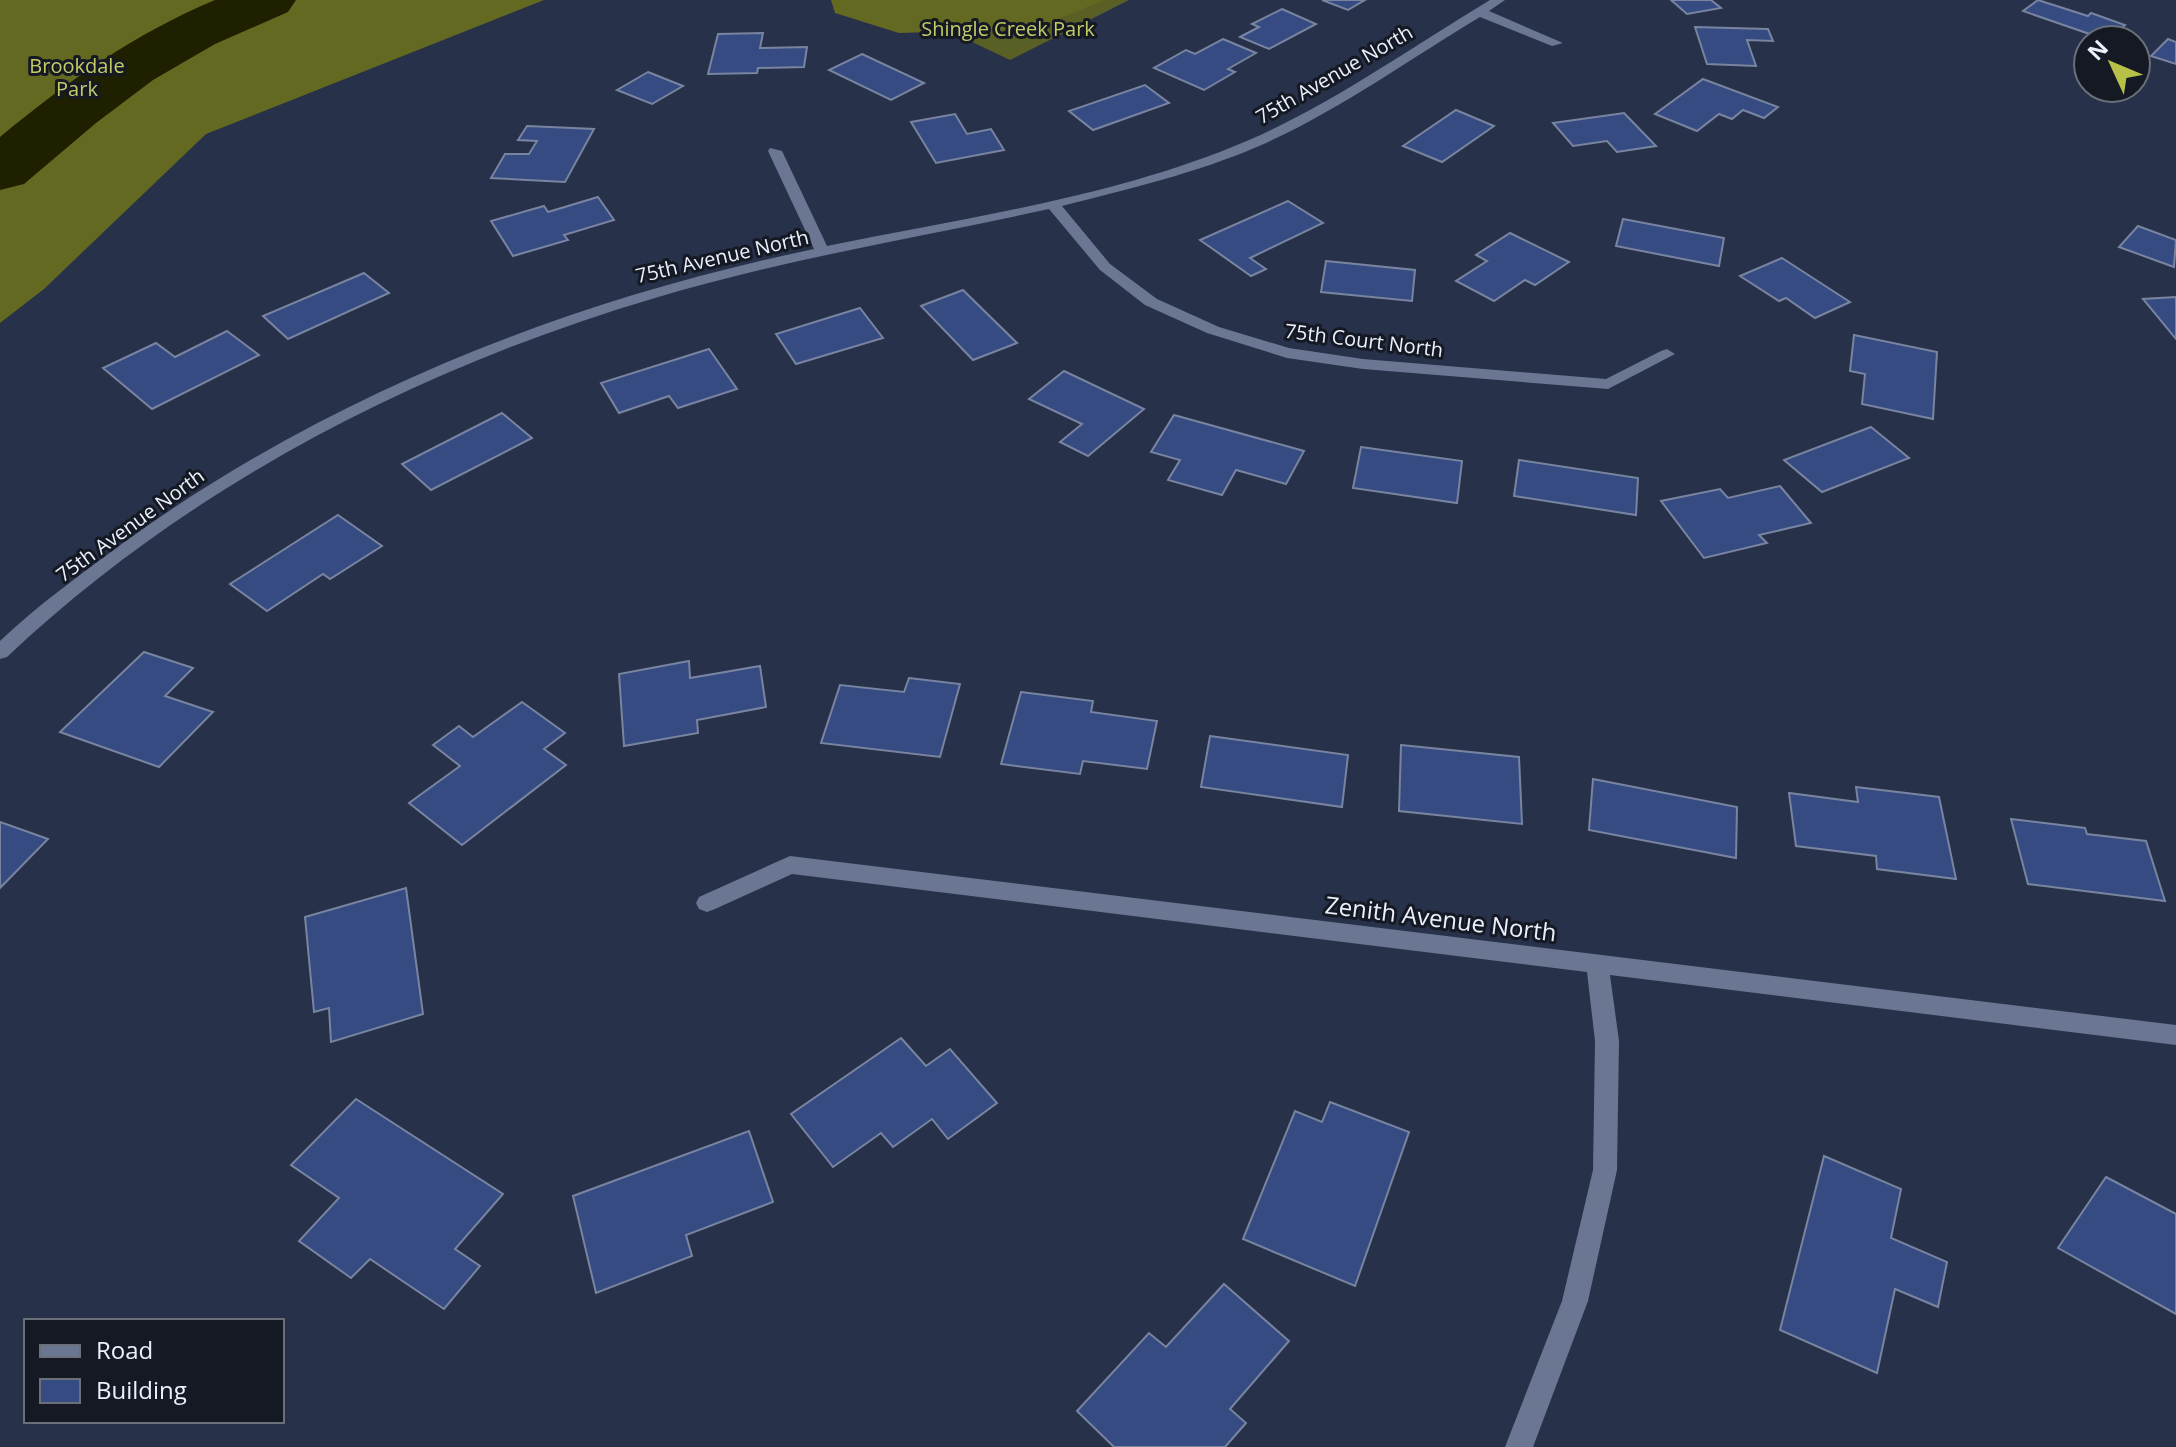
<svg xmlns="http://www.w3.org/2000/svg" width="2176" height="1447" viewBox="0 0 2176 1447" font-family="'Open Sans',sans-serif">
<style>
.green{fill:#5a5f25}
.forest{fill:#636921}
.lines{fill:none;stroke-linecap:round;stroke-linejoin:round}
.river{fill:#1e2000;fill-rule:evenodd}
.building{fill:#364b81;stroke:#7884a0;stroke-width:2}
.street{fill:#6b7792;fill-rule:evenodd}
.labels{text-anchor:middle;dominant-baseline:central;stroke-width:6;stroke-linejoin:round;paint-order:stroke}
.far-park-label{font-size:20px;fill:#c2cb68;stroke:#151924}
.far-street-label{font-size:20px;fill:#eaf0fc;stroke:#151924}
.street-label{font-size:24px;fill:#eaf0fc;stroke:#151924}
</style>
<rect width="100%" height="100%" fill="#273149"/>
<polygon class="green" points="884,0 1129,0 1010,60"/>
<g class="forest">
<polygon points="0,0 544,0 206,134 44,289 0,323"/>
<polygon points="831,0 1104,0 1034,29 899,33 835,13"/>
</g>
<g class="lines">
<path class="river" d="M215 0H296L288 12 215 44 153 80 96 123 24 184 0 190V137C68 81 134 34 215 0Z"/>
</g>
<g class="building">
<polygon points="1322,0 1365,0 1348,10"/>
<polygon points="1671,0 1711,0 1721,8 1687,14"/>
<polygon points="2038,0 2088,16 2091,13 2125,25 2107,40 2023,11"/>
<polygon points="1282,9 1316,24 1269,49 1240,37 1259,27 1252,24"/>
<polygon points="1695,27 1768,29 1773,41 1747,40 1756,66 1707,64"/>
<polygon points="763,33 760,48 807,47 804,67 758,68 757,73 708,74 718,34"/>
<polygon points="1223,39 1256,53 1228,69 1235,72 1204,90 1154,68 1186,50 1195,54"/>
<polygon points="2168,39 2176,42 2176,64 2151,56"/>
<polygon points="862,54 924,83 891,100 829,70"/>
<polygon points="648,72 683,86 652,104 617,90"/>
<polygon points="1703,79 1778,107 1764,118 1743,110 1732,119 1719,114 1697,131 1655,114"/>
<polygon points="1145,85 1169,103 1093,130 1069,111"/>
<polygon points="1456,110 1494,126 1442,162 1403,146"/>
<polygon points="1624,113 1656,146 1617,152 1607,141 1573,146 1553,123"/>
<polygon points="955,114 967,134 991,129 1004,150 936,163 911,122"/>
<polygon points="527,126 594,129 565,182 491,178 505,154 529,154 537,141 518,140"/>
<polygon points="598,197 614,220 564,235 568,240 513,256 491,221 544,206 548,212"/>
<polygon points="1288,201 1323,223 1250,258 1266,269 1251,276 1200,240"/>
<polygon points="1623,219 1724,238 1719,266 1616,246"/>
<polygon points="2138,226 2176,240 2174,267 2119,247"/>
<polygon points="1510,233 1569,262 1535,285 1525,280 1494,301 1456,281 1487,261 1476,255"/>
<polygon points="1782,258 1850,302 1815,318 1786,298 1779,301 1740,276"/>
<polygon points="1326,261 1415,270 1412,301 1321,292"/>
<polygon points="364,273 389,293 288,339 263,316"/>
<polygon points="963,290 1017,343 973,360 921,306"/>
<polygon points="2176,297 2176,339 2143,299"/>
<polygon points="860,308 883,338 796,364 776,334"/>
<polygon points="227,331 259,355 152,409 103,368 156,343 175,357"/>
<polygon points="1854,335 1937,352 1933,419 1862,404 1865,374 1850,371"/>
<polygon points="709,349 737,389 678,408 669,396 619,413 601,383"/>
<polygon points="1064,371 1144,409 1088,456 1060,442 1082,424 1029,399"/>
<polygon points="502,413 532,438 431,490 402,464"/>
<polygon points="1174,415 1304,451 1286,484 1236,470 1222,495 1168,480 1180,460 1151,452"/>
<polygon points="1871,427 1909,458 1822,492 1784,460"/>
<polygon points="1361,447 1462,461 1457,503 1353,488"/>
<polygon points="1519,460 1638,478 1636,515 1514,496"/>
<polygon points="1780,486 1811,523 1759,535 1767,543 1704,558 1661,501 1720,489 1728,498"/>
<polygon points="338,515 382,546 330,579 323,574 267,611 230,584"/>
<polygon points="144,652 193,668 165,696 213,712 159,767 60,732"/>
<polygon points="689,661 690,678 760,666 766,707 697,720 698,733 624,746 619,674"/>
<polygon points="909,678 960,684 940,757 821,743 840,685 904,692"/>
<polygon points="1021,692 1093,701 1091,712 1157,721 1147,769 1083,761 1080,774 1001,764"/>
<polygon points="522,702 565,733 544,749 566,765 462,845 409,803 460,766 433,745 459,726 473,737"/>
<polygon points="1210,736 1348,755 1342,807 1201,787"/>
<polygon points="1401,745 1519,757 1522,824 1399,811"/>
<polygon points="1593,779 1737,807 1736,858 1589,830"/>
<polygon points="1856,787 1939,797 1956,879 1877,869 1876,856 1796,846 1789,793 1858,802"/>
<polygon points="2011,819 2085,828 2087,834 2146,841 2165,901 2028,884"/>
<polygon points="0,822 48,839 0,888"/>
<polygon points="406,888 423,1014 331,1042 329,1008 314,1012 305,917"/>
<polygon points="901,1038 926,1066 950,1049 997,1103 948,1139 932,1119 893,1147 881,1133 833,1167 791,1114"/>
<polygon points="356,1099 503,1194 455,1249 480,1266 444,1309 370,1259 351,1278 299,1241 339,1198 291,1165"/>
<polygon points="1330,1102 1409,1132 1355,1286 1243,1239 1295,1111 1322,1122"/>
<polygon points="749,1131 773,1202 686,1235 692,1256 596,1293 573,1196"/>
<polygon points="1824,1156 1901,1189 1891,1238 1947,1262 1938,1307 1895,1289 1877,1373 1780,1330"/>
<polygon points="2106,1177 2176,1214 2176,1314 2058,1248"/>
<polygon points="1224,1284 1289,1341 1230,1409 1246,1423 1225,1447 1114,1447 1077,1411 1149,1333 1166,1347"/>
</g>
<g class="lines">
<g class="street">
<path d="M1490 0H1505L1489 11 1563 43 1552 46 1480 17C1408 60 1337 112 1259 146 1197 173 1128 189 1062 206L1110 264 1157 299 1219 327 1289 348 1363 359 1606 379 1661 351 1667 349 1675 354 1608 389 1363 369 1287 358 1207 333 1145 305 1100 270 1049 209C917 238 785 259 655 298 418 368 188 486 7 657L0 659V641C38 605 81 574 123 543 329 394 566 301 814 249L768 151 770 148 782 151 827 246C968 217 1117 197 1249 140 1332 104 1412 47 1490 0Z"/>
<polygon points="790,856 2176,1025 2176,1045 1610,975 1619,1041 1617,1170 1588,1301 1533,1447 1505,1447 1562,1301 1593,1170 1595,1041 1587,972 792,874 715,909 707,912 699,909 696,903 699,897"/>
</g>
</g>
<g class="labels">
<g class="far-park-label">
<text x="1008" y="28">Shingle Creek Park</text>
<text x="77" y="65">Brookdale<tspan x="77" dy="23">Park</tspan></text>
</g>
<g class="far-street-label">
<text transform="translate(1334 74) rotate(-30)">75th Avenue North</text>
<text transform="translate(722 256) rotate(-13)">75th Avenue North</text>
<text transform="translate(1364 340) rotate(7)">75th Court North</text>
<text transform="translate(130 525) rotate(-36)">75th Avenue North</text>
</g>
<g class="street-label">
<text transform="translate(1441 918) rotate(7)">Zenith Avenue North</text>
</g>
</g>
<rect x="24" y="1319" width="260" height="104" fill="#151924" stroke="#6a6f7a" stroke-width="2"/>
<rect x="40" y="1345" width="40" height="12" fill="#6b7792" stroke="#6a6f7a" stroke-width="2"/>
<text x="96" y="1359" font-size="24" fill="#eaf0fc">Road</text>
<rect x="40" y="1379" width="40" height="24" fill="#364b81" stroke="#6a6f7a" stroke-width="2"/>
<text x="96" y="1399" font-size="24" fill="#eaf0fc">Building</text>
<g transform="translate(2112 64) rotate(314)"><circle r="38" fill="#151924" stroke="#6a6f7a" stroke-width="2"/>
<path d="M0-6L14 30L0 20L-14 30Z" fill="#b7c147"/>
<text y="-12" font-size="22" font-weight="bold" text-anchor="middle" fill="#eaf0fc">N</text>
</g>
</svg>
